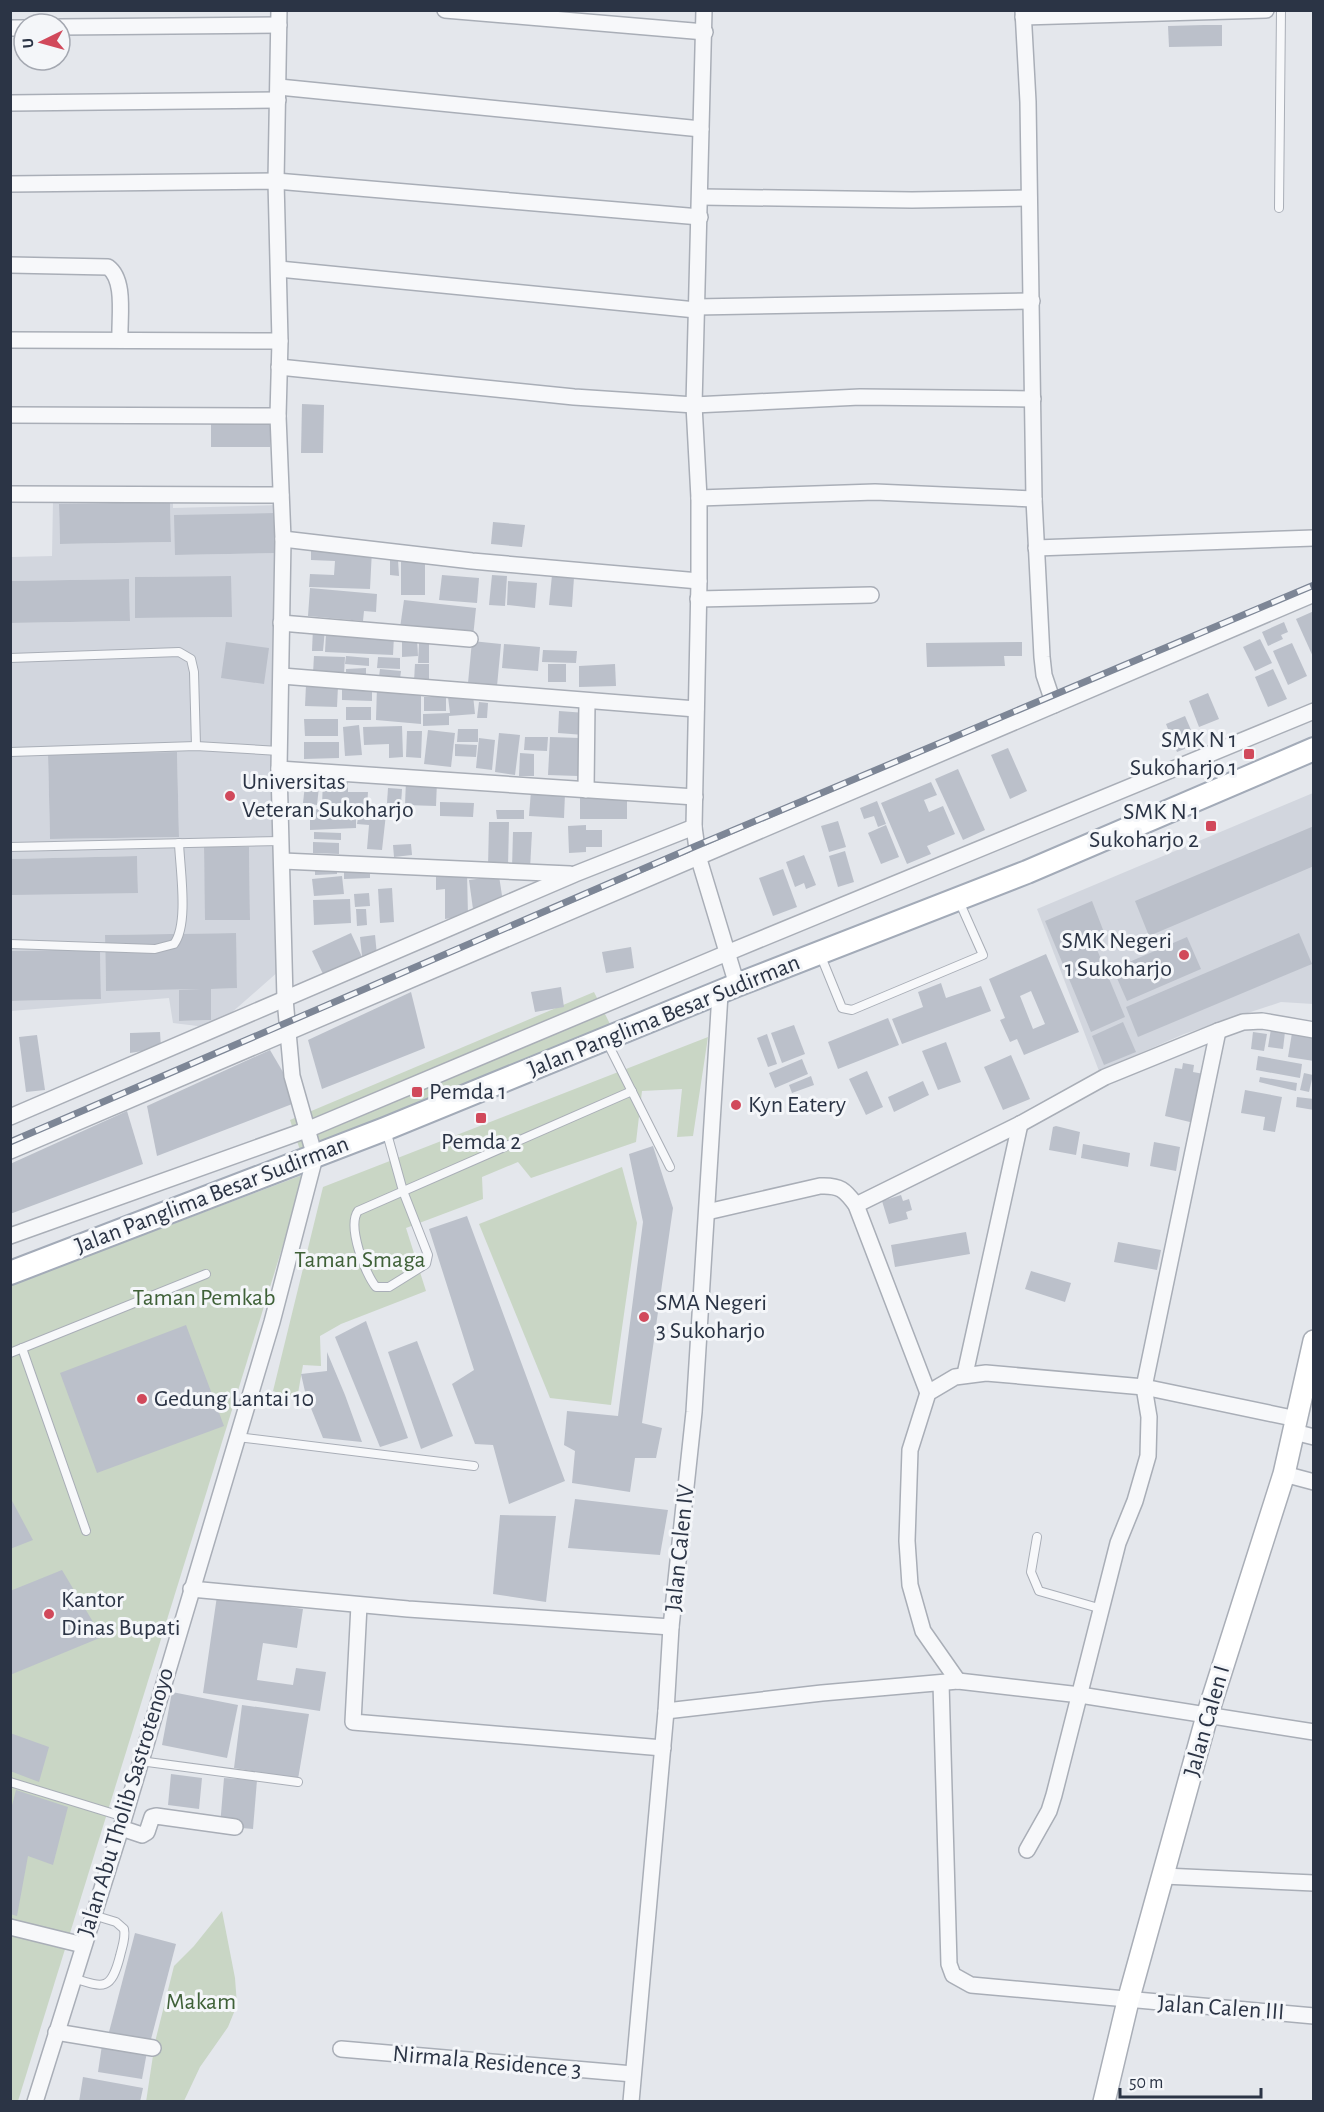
<svg xmlns="http://www.w3.org/2000/svg" width="1324" height="2112" viewBox="0 0 1324 2112" font-family="'Alegreya Sans',sans-serif">
<style>
.built{fill:#d2d6de;fill-rule:evenodd}
.green{fill:#c9d6c5}
.building{fill:#bbc0ca;fill-rule:evenodd}
.lines{fill:none;stroke-linecap:round;stroke-linejoin:round}
.lane-casing{stroke:#a9aeb7;stroke-width:10}
.street-casing{stroke:#a9aeb7;stroke-width:18}
.secondary-casing{stroke:#a9aeb7;stroke-width:24}
.primary-casing{stroke:#a3abb8;stroke-width:26}
.lane{stroke:#f7f8fa;stroke-width:8}
.street{stroke:#f7f8fa;stroke-width:15}
.secondary{stroke:#fff;stroke-width:21}
.primary{stroke:#fff;stroke-width:22}
.rail-casing{stroke:#7d8696;stroke-width:7}
.rail{stroke:#f4f6f9;stroke-width:4.5;stroke-dasharray:14;stroke-linecap:butt}
.poi-dot{fill:#d1495b;stroke:#f4f6f9;stroke-width:2}
.labels{text-anchor:middle;dominant-baseline:central;stroke-width:6;stroke-linejoin:round;paint-order:stroke}
.poi-label{font-size:24px;fill:#2b3445;stroke:#f4f6f9;text-anchor:start}
.street-label{font-size:24px;fill:#2b3445;stroke:#f4f6f9}
.park-label{font-size:24px;fill:#3f6138;stroke:#f4f6f9}
</style>
<rect width="100%" height="100%" fill="#e4e7ec"/>
<g class="built">
<path d="M173 499V508L281 505 279 971 214 1028 173 1023 169 998 11 1011V1001L101 999 100 949 11 951V623L130 621 129 579 11 581V557L52 556 53 501ZM170 502 171 542 60 544 59 504ZM175 515 276 553 175 555ZM231 576V617L136 618 135 577ZM177 752 179 837 50 839 48 754ZM249 847 250 919 206 920 204 848ZM137 856 138 892 11 859H12ZM235 933 237 988 106 991 105 935ZM210 990 211 1020 179 1021V991Z"/>
<polygon points="1313,793 1313,1004 1281,1002 1184,1034 1099,1071 1037,909"/>
</g>
<g class="green">
<polygon points="594,992 610,1024 301,1153 290,1120"/>
<polygon points="708,1037 693,1136 677,1137 682,1089 642,1091 636,1142 531,1178 518,1162 482,1177 483,1199 406,1228 426,1291 341,1324 320,1336 321,1366 303,1365 297,1399 273,1391 323,1187"/>
<polygon points="622,1167 637,1223 611,1405 550,1398 479,1224"/>
<polygon points="305,1174 18,2101 11,2101 11,1285"/>
<polygon points="222,1911 235,1978 237,2005 228,2027 200,2067 184,2101 146,2102 155,2042 174,1966 194,1946"/>
</g>
<g class="building">
<polygon points="1204,25 1222,25 1222,46 1169,47 1168,26"/>
<polygon points="302,404 324,405 323,453 301,453"/>
<rect x="211" y="421" width="59" height="26"/>
<polygon points="170,502 171,542 60,544 59,504"/>
<polygon points="276,513 277,553 175,555 174,515"/>
<polygon points="493,522 525,525 522,547 491,544"/>
<polygon points="311,548 372,550 370,589 309,587 310,574 334,575 335,561 311,560"/>
<polygon points="390,560 398,560 399,576 390,575"/>
<rect x="401" y="562" width="24" height="33"/>
<polygon points="442,575 479,578 477,603 439,600"/>
<polygon points="492,575 507,576 505,606 489,605"/>
<polygon points="552,575 574,577 572,607 549,605"/>
<polygon points="231,576 232,617 135,618 135,577"/>
<polygon points="129,579 130,621 10,623 10,581"/>
<polygon points="508,581 537,583 535,608 507,605"/>
<polygon points="310,588 377,594 376,612 364,611 363,621 308,616"/>
<polygon points="404,600 476,608 473,637 400,628"/>
<polygon points="1314,611 1314,659 1296,619"/>
<polygon points="1284,622 1288,632 1281,635 1283,639 1268,646 1262,632"/>
<polygon points="313,628 325,629 323,651 312,651"/>
<polygon points="326,633 394,636 393,655 325,652"/>
<polygon points="402,638 417,638 418,656 402,657"/>
<polygon points="1260,639 1272,663 1255,671 1243,647"/>
<polygon points="472,641 501,644 497,686 468,683"/>
<polygon points="226,642 269,648 264,684 221,678"/>
<polygon points="1022,642 1022,656 1004,656 1005,666 927,667 926,643"/>
<polygon points="419,643 429,644 429,663 418,663"/>
<polygon points="1292,643 1307,676 1288,685 1273,651"/>
<polygon points="504,644 540,647 538,671 502,668"/>
<polygon points="543,650 577,651 576,663 542,662"/>
<polygon points="314,656 345,657 344,674 313,673"/>
<polygon points="346,656 369,658 369,666 345,664"/>
<polygon points="378,657 400,658 400,669 377,668"/>
<polygon points="415,664 429,664 429,682 414,681"/>
<rect x="548" y="664" width="18" height="18"/>
<polygon points="615,664 616,686 579,687 579,666"/>
<polygon points="366,668 366,678 346,678 346,669"/>
<polygon points="380,669 401,671 400,679 379,677"/>
<polygon points="1273,669 1287,699 1268,707 1255,677"/>
<polygon points="306,685 338,686 337,707 305,706"/>
<polygon points="342,686 372,687 372,701 342,700"/>
<polygon points="377,686 421,690 421,724 376,720"/>
<polygon points="1208,693 1219,719 1199,727 1189,701"/>
<polygon points="473,695 475,714 449,716 449,725 423,726 423,714 450,713 448,697"/>
<rect x="424" y="697" width="22" height="14"/>
<polygon points="479,702 488,703 487,718 477,718"/>
<rect x="346" y="707" width="25" height="13"/>
<polygon points="559,711 586,713 584,735 558,733"/>
<polygon points="1185,716 1197,744 1177,752 1166,724"/>
<polygon points="304,719 338,719 338,736 305,736"/>
<polygon points="359,725 362,755 345,756 343,727"/>
<polygon points="402,726 403,757 389,758 389,744 364,745 363,727"/>
<polygon points="458,729 478,729 478,742 457,742"/>
<polygon points="428,730 455,733 451,767 424,764"/>
<polygon points="407,731 422,731 421,758 406,757"/>
<polygon points="499,733 520,735 515,775 495,772"/>
<polygon points="525,737 548,737 547,751 524,750"/>
<polygon points="550,737 580,738 578,776 548,775"/>
<polygon points="479,738 495,740 492,770 476,768"/>
<polygon points="304,742 339,742 339,758 304,759"/>
<polygon points="455,744 477,745 476,757 455,756"/>
<polygon points="1008,748 1027,791 1010,799 991,755"/>
<polygon points="177,752 179,837 50,839 48,754"/>
<polygon points="520,753 534,754 534,776 519,776"/>
<polygon points="958,769 985,830 963,840 935,779"/>
<polygon points="306,776 320,778 317,805 303,803"/>
<polygon points="323,778 348,778 348,792 368,792 367,807 322,806"/>
<polygon points="406,780 437,781 436,806 405,805"/>
<polygon points="931,782 937,795 924,800 929,812 943,806 955,834 927,846 931,854 907,864 881,803"/>
<polygon points="388,788 402,789 401,804 387,803"/>
<polygon points="531,791 565,793 564,818 529,816"/>
<polygon points="580,797 627,798 627,819 580,819"/>
<polygon points="877,801 886,824 878,827 874,816 864,819 860,808"/>
<polygon points="440,802 474,803 473,817 440,816"/>
<polygon points="310,809 356,811 356,828 310,830"/>
<polygon points="496,810 524,810 524,819 497,819"/>
<polygon points="359,812 386,814 382,850 367,849 369,825 357,824"/>
<polygon points="838,821 846,847 829,852 821,826"/>
<polygon points="489,822 509,822 508,867 488,867"/>
<polygon points="586,825 586,830 602,830 602,847 586,847 586,852 569,853 568,826"/>
<polygon points="886,825 899,857 881,864 868,833"/>
<polygon points="1314,826 1314,866 1149,936 1135,901"/>
<polygon points="314,832 341,833 341,840 314,839"/>
<polygon points="513,832 532,832 530,869 512,869"/>
<polygon points="313,842 339,843 339,854 313,853"/>
<polygon points="411,844 412,855 394,857 393,845"/>
<polygon points="204,847 249,847 250,920 205,920"/>
<polygon points="845,851 854,882 838,887 829,856"/>
<polygon points="804,855 816,885 806,889 804,883 795,887 786,862"/>
<polygon points="137,856 138,893 12,895 11,859"/>
<polygon points="337,864 337,874 315,875 315,865"/>
<polygon points="370,866 370,878 344,879 344,867"/>
<polygon points="783,869 797,907 773,916 759,878"/>
<polygon points="467,872 468,916 445,919 445,889 436,890 436,873"/>
<polygon points="342,876 344,894 314,896 312,879"/>
<polygon points="499,876 503,902 473,909 469,880"/>
<polygon points="392,888 394,922 380,923 378,889"/>
<polygon points="369,893 370,906 355,907 354,894"/>
<polygon points="350,899 351,923 314,925 313,900"/>
<polygon points="1092,901 1105,935 1093,940 1125,1017 1091,1032 1045,921"/>
<polygon points="356,909 366,909 367,925 357,926"/>
<polygon points="236,933 237,988 211,989 211,1020 179,1021 179,990 201,989 106,991 105,935"/>
<polygon points="351,933 362,957 323,974 312,951"/>
<polygon points="1299,933 1312,964 1138,1037 1126,1007"/>
<polygon points="375,935 377,955 362,956 360,937"/>
<polygon points="1187,937 1201,969 1127,1001 1113,969"/>
<polygon points="631,947 634,968 606,973 602,952"/>
<polygon points="100,949 101,999 10,1001 10,951"/>
<path d="M1046 954 1079 1032 1024 1055 1017 1039 1010 1042 1000 1020 1005 1018 989 979ZM1031 991 1045 1024 1033 1029 1020 996Z"/>
<polygon points="941,983 946,998 981,986 991,1011 902,1044 892,1019 923,1007 918,992"/>
<polygon points="561,987 564,1007 535,1012 531,992"/>
<polygon points="411,992 425,1048 322,1089 308,1040"/>
<polygon points="888,1018 899,1045 838,1069 828,1042"/>
<polygon points="1123,1022 1136,1052 1104,1065 1092,1036"/>
<polygon points="794,1025 805,1054 782,1063 771,1033"/>
<polygon points="1271,1029 1285,1032 1283,1049 1268,1047"/>
<polygon points="160,1032 161,1048 130,1053 130,1033"/>
<polygon points="1253,1032 1267,1034 1264,1051 1251,1049"/>
<polygon points="1292,1033 1314,1037 1314,1061 1288,1057"/>
<polygon points="767,1034 777,1064 768,1067 757,1038"/>
<polygon points="37,1035 45,1090 26,1092 19,1037"/>
<polygon points="946,1042 961,1082 938,1090 922,1051"/>
<polygon points="270,1050 300,1101 157,1156 147,1106"/>
<polygon points="1011,1055 1030,1099 1003,1110 984,1067"/>
<polygon points="1258,1056 1302,1064 1300,1078 1256,1070"/>
<polygon points="802,1059 808,1074 775,1088 769,1073"/>
<polygon points="1183,1063 1194,1065 1193,1072 1204,1074 1194,1123 1165,1116 1175,1068 1182,1069"/>
<polygon points="867,1071 883,1107 866,1115 849,1079"/>
<polygon points="1304,1073 1313,1075 1309,1092 1300,1090"/>
<polygon points="811,1076 814,1085 792,1093 789,1085"/>
<polygon points="1260,1077 1297,1083 1296,1091 1259,1082"/>
<polygon points="923,1081 929,1095 894,1112 888,1097"/>
<polygon points="1245,1090 1282,1097 1275,1132 1263,1130 1265,1117 1241,1113"/>
<polygon points="1297,1097 1314,1099 1314,1110 1296,1107"/>
<polygon points="127,1111 143,1164 10,1214 10,1164"/>
<polygon points="1056,1126 1080,1132 1076,1155 1049,1150 1053,1127"/>
<polygon points="1154,1142 1180,1147 1176,1171 1150,1166"/>
<polygon points="1083,1144 1130,1153 1128,1167 1081,1158"/>
<polygon points="653,1146 673,1208 642,1423 662,1428 656,1458 635,1458 630,1492 572,1483 575,1451 564,1445 567,1411 618,1416 643,1222 629,1154"/>
<polygon points="901,1195 903,1201 909,1199 912,1210 906,1212 908,1219 889,1224 882,1201"/>
<polygon points="467,1216 565,1481 509,1504 493,1445 475,1444 452,1384 474,1370 429,1229"/>
<polygon points="966,1232 970,1254 895,1267 891,1245"/>
<polygon points="1118,1242 1161,1250 1157,1270 1114,1262"/>
<polygon points="1031,1271 1071,1283 1065,1302 1025,1289"/>
<polygon points="366,1321 408,1438 380,1447 335,1337"/>
<polygon points="186,1325 224,1426 97,1473 60,1373"/>
<polygon points="417,1341 453,1436 421,1449 388,1352"/>
<polygon points="327,1352 345,1395 362,1442 323,1438 306,1396 301,1374 327,1371"/>
<polygon points="10,1497 33,1540 10,1549"/>
<polygon points="575,1499 668,1510 660,1555 568,1548"/>
<polygon points="500,1515 556,1516 546,1602 493,1594"/>
<polygon points="62,1570 102,1637 10,1675 10,1591"/>
<polygon points="217,1596 303,1609 297,1648 263,1643 257,1680 293,1685 296,1668 326,1672 320,1711 203,1693"/>
<polygon points="172,1692 238,1705 227,1758 162,1745"/>
<polygon points="242,1705 309,1714 298,1779 234,1768"/>
<polygon points="10,1733 49,1747 39,1782 10,1771"/>
<polygon points="171,1774 202,1778 199,1809 168,1805"/>
<polygon points="224,1778 257,1780 253,1829 220,1826"/>
<polygon points="16,1790 68,1807 53,1865 28,1856 17,1916 10,1914 10,1813"/>
<polygon points="135,1933 176,1944 150,2043 109,2032"/>
<polygon points="102,2045 147,2052 142,2079 98,2072"/>
<polygon points="83,2077 143,2088 140,2102 79,2102"/>
</g>
<g class="lines">
<g class="lane-casing">
<g id="lane">
<polyline points="1279,208 1281,10"/>
<polyline points="10,658 179,652 191,659 194,672 196,746"/>
<polyline points="10,752 196,746 279,751"/>
<polyline points="10,847 281,841"/>
<path d="M10 944 155 949 174 944C189 924 180 869 179 843"/>
<polyline points="820,954 842,1008 852,1010 983,955 959,901"/>
<polyline points="606,1040 670,1167"/>
<path d="M386 1130 403 1191 428 1255 426 1264 389 1287H376C365 1274 347 1226 358 1211L632 1091"/>
<polyline points="22,1348 86,1531"/>
<polyline points="10,1353 206,1274"/>
<polyline points="237,1437 474,1466"/>
<polyline points="1037,1537 1031,1572 1039,1591 1102,1609"/>
<polyline points="140,1761 298,1782"/>
<polyline points="10,1782 124,1817"/>
<path d="M73 1978C104 1988 111 1991 120 1956 122 1947 126 1938 124 1929L116 1922 93 1915"/>
</g>
</g>
<g class="street-casing">
<g id="street">
<polyline points="445,10 705,32"/>
<polyline points="704,10 694,405 699,498 699,581 694,827 698,856 737,985"/>
<polyline points="1023,10 1028,102 1034,499 1042,657 1044,675 1054,705"/>
<polyline points="1023,17 1266,10"/>
<polyline points="60,27 279,25"/>
<polyline points="10,28 24,28"/>
<polyline points="279,87 701,129"/>
<polyline points="10,103 278,100"/>
<polyline points="10,184 276,181 700,217"/>
<polyline points="701,197 912,200 1029,198"/>
<path d="M10 265 108 267C126 280 119 318 120 340"/>
<polyline points="279,269 696,310"/>
<polyline points="696,307 1032,301"/>
<polyline points="10,340 280,341"/>
<polyline points="279,367 574,397 694,405 860,397 1033,399"/>
<polyline points="10,415 278,416"/>
<polyline points="10,494 281,495"/>
<polyline points="699,498 875,492 1034,499"/>
<polyline points="283,539 472,561 699,581"/>
<polyline points="1036,548 1314,538"/>
<polyline points="698,599 871,595"/>
<polyline points="281,623 470,639"/>
<polyline points="282,676 696,709"/>
<polyline points="279,769 695,797"/>
<polyline points="586,790 587,702"/>
<polyline points="283,861 570,874"/>
<polyline points="10,1117 575,874 694,827"/>
<polyline points="10,1151 1314,594"/>
<polyline points="856,1205 1020,1124 1105,1077 1218,1031 1243,1022 1262,1021 1314,1030"/>
<path d="M707 1212 820 1186C840 1185 845 1190 856 1205L928 1393"/>
<polyline points="10,1236 309,1129 727,953 1314,711"/>
<polyline points="965,1374 1020,1124"/>
<polyline points="1294,1432 1314,1437"/>
<polyline points="1284,1474 1314,1482"/>
<polyline points="191,1589 408,1609 671,1627"/>
<polyline points="359,1605 353,1722 663,1748"/>
<polyline points="958,1681 923,1631 910,1585 907,1541 910,1450 928,1393 955,1377 986,1373 1144,1387 1297,1419"/>
<polyline points="941,1683 949,1964 953,1975 971,1985 1314,2016"/>
<polyline points="666,1711 822,1693 958,1681 1080,1695 1314,1732"/>
<polyline points="121,1828 142,1835 147,1832 152,1817 156,1816 235,1827"/>
<polyline points="1027,1850 1049,1811 1054,1795 1118,1543 1135,1501 1148,1456 1149,1417 1144,1387 1218,1031"/>
<polyline points="1164,1876 1314,1883"/>
<polyline points="10,1927 83,1945"/>
<polyline points="56,2032 153,2048"/>
<polyline points="341,2049 633,2074"/>
<polyline points="35,2102 121,1828 272,1322 315,1157 292,1076 285,999 279,769 283,539 278,416 280,341 276,181 279,10"/>
<polyline points="631,2102 666,1711 671,1627 694,1412 720,994"/>
</g>
</g>
<g class="secondary-casing">
<polyline id="secondary" points="1104,2102 1128,2001 1207,1716 1284,1474 1314,1341"/>
</g>
<g class="primary-casing">
<polyline id="primary" points="10,1273 385,1129 737,985 1027,872 1314,749"/>
</g>
<use href="#lane" class="lane"/>
<use href="#street" class="street"/>
<use href="#secondary" class="secondary"/>
<use href="#primary" class="primary"/>
<g class="rail-casing">
<polyline id="rail" points="10,1142 696,846 1314,585"/>
</g>
<use href="#rail" class="rail"/>
</g>
<g class="poi-dot">
<rect x="1243" y="748" width="12" height="12" rx="3"/>
<circle cx="230" cy="796" r="6"/>
<rect x="1205" y="820" width="12" height="12" rx="3"/>
<circle cx="1184" cy="955" r="6"/>
<rect x="411" y="1086" width="12" height="12" rx="3"/>
<circle cx="736" cy="1105" r="6"/>
<rect x="475" y="1112" width="12" height="12" rx="3"/>
<circle cx="644" cy="1317" r="6"/>
<circle cx="142" cy="1399" r="6"/>
<circle cx="49" cy="1614" r="6"/>
</g>
<g class="labels">
<g class="poi-label">
<text x="1237" y="740" text-anchor="end">SMK N 1<tspan x="1237" dy="28">Sukoharjo 1</tspan></text>
<text x="242" y="782">Universitas<tspan x="242" dy="28">Veteran Sukoharjo</tspan></text>
<text x="1199" y="812" text-anchor="end">SMK N 1<tspan x="1199" dy="28">Sukoharjo 2</tspan></text>
<text x="1172" y="941" text-anchor="end">SMK Negeri<tspan x="1172" dy="28">1 Sukoharjo</tspan></text>
<text x="429" y="1092">Pemda 1</text>
<text x="748" y="1105">Kyn Eatery</text>
<text x="481" y="1142" text-anchor="middle">Pemda 2</text>
<text x="656" y="1303">SMA Negeri<tspan x="656" dy="28">3 Sukoharjo</tspan></text>
<text x="154" y="1399">Gedung Lantai 10</text>
<text x="61" y="1600">Kantor<tspan x="61" dy="28">Dinas Bupati</tspan></text>
</g>
<g class="street-label">
<text transform="translate(664 1016) rotate(-22)">Jalan Panglima Besar Sudirman</text>
<text transform="translate(212 1195) rotate(-21)">Jalan Panglima Besar Sudirman</text>
<text transform="translate(680 1548) rotate(-84)">Jalan Calen IV</text>
<text transform="translate(1207 1721) rotate(-74)">Jalan Calen I</text>
<text transform="translate(126 1802) rotate(-73)">Jalan Abu Tholib Sastrotenoyo</text>
<text transform="translate(1221 2008) rotate(4)">Jalan Calen III</text>
<text transform="translate(487 2062) rotate(5)">Nirmala Residence 3</text>
</g>
<g class="park-label">
<text x="360" y="1260">Taman Smaga</text>
<text x="204" y="1298">Taman Pemkab</text>
<text x="201" y="2002">Makam</text>
</g>
</g>
<rect width="1324" height="2112" fill="none" stroke="#2b3445" stroke-width="24"/>
<g transform="translate(42 42) rotate(265)"><circle r="28" fill="#f4f6f9" stroke="#a4a8b1" stroke-width="1.5"/>
<path d="M0-4.5L10 22L0 15L-10 22Z" fill="#d1495b"/>
<text y="-9" font-size="16" font-weight="bold" text-anchor="middle" fill="#2b3445">U</text>
</g>
<path d="M1120 2088v9h141v-9" fill="none" stroke="#2b3445" stroke-width="3"/>
<text x="1129" y="2088" font-size="18" fill="#2b3445" stroke="#f4f6f9" stroke-width="4.5" paint-order="stroke">50 m</text>
</svg>
